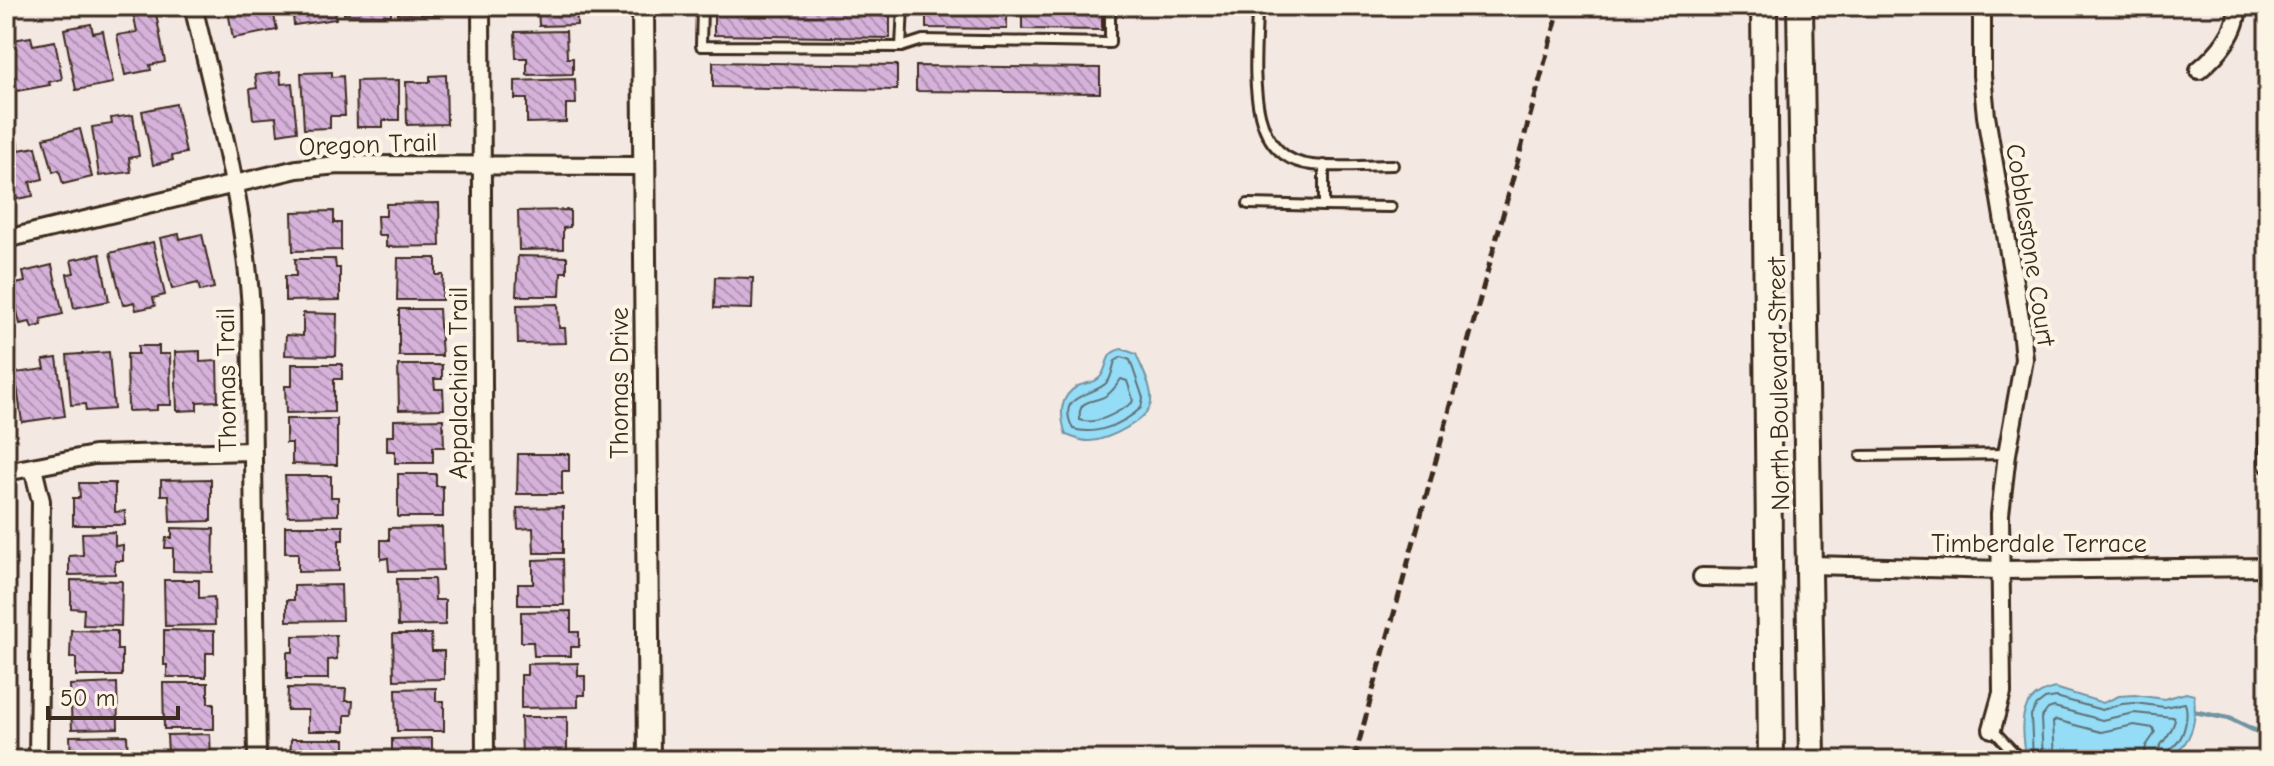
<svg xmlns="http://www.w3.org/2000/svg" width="2274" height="766" viewBox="0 0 2274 766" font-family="'Comic Neue',sans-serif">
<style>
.water{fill:#95dcf7;stroke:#7195a0;stroke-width:2}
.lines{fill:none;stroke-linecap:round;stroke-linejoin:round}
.shore{stroke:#5f7175;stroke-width:2}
.stream{stroke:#7195a0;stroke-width:5}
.building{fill:url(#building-back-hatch);stroke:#3b2a1e;stroke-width:2}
.service-casing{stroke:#3b2a1e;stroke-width:14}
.minor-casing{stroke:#3b2a1e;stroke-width:22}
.tertiary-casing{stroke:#3b2a1e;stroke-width:26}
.secondary-casing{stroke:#3b2a1e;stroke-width:30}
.service{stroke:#fcf5e5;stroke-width:8}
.minor{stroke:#fcf5e5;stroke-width:16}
.tertiary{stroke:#fcf5e5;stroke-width:20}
.secondary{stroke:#fcf5e5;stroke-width:24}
.rail{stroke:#3b2a1e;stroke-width:5;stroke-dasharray:12 6;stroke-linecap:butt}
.labels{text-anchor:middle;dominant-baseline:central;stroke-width:8;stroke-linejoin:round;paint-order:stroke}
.street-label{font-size:26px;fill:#3b2a1e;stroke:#fcf5e5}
</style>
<defs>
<pattern id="building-back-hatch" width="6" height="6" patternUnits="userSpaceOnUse" patternTransform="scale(2)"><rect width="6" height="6" fill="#d6b2db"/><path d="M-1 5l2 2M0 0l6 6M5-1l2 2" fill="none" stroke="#af91b1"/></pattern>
</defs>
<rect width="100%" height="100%" fill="#f4e8e3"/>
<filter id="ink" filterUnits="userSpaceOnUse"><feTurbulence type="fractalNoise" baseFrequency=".0125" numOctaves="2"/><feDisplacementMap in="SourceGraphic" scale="16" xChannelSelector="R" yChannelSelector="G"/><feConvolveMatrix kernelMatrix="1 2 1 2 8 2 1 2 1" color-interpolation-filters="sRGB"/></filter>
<g filter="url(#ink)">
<g class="water">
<path d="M1122 349 1136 354C1141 367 1153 388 1151 402 1149 420 1108 440 1090 441 1083 442 1073 437 1066 435 1060 416 1058 397 1078 386 1086 382 1095 384 1101 376 1109 365 1104 352 1122 349Z"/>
<path d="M2055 688 2103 703 2119 696 2135 695 2164 699 2186 693 2194 695C2197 724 2192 740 2170 760L2087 757 2030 760 2025 757C2021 725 2016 697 2055 688Z"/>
</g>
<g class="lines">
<g class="shore">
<path d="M1122 357 1130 360 1143 398 1141 408C1123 424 1096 436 1073 429 1054 391 1096 398 1109 380 1112 374 1113 367 1115 361Z"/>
<path d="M1121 379 1127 381 1133 399 1132 403C1118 412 1097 426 1080 420 1077 397 1094 404 1107 395 1113 391 1117 385 1121 379Z"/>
<path d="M2033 760 2031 715 2036 706 2045 699 2056 697 2102 710 2122 704 2135 703 2164 707 2185 703C2189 714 2185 734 2177 743 2171 750 2167 751 2166 760"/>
<path d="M2043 760 2041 718 2048 709 2054 707 2102 720 2134 713 2173 717 2175 720C2170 740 2157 742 2156 760"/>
<polyline points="2055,760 2053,722 2056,720 2101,732 2134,725 2153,728 2155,733 2146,746 2144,760"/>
</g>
<polyline class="stream" points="2196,712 2231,719 2268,737"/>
</g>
<g class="building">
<polygon points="227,6 272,6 277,30 233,38"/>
<polygon points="292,6 334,6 336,19 294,25"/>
<polygon points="344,6 391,6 391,15 344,14"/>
<polygon points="398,6 441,6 441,15 398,14"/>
<polygon points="538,6 576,6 577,25 539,26"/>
<polygon points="714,6 890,6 890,38 714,35"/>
<polygon points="926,6 1007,6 1007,29 926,28"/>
<polygon points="1022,6 1102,6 1102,30 1022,29"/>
<polygon points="155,8 165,62 150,65 151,70 125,75 117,35 137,32 133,12"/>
<polygon points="91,24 93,33 103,31 113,83 76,90 64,29"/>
<polygon points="566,31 567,58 573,58 573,74 527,75 527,58 516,58 515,32"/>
<polygon points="31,37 33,45 55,41 62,79 49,82 50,85 17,91 7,41"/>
<polygon points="713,62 897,65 897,90 713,87"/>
<polygon points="916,66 1100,68 1100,93 916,91"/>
<polygon points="280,72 281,84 292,83 297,131 278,134 276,117 253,119 250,89 257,88 255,75"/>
<polygon points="332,72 332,77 343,76 345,116 330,116 330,128 304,129 301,73"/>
<polygon points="446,75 447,124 407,125 406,82 430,82 430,76"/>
<polygon points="575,79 576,104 566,104 566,122 527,123 527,99 515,99 515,81"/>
<polygon points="399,80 399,120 383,120 383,127 357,127 356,81"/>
<polygon points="176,104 186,153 172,156 173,160 153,165 142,111"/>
<polygon points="133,115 139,156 129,158 131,172 99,176 92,127 112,124 111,118"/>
<polygon points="80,129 92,177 63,184 59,170 53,172 44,138"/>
<polygon points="17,140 19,150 36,147 43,179 30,182 33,196 6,201 6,142"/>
<polygon points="439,203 440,246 386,247 386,235 378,235 377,216 386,216 386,204"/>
<polygon points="570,210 570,227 563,228 563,249 519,250 518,211"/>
<polygon points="334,211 334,223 341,223 341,250 293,251 292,212"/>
<polygon points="179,234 180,239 202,234 214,288 200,291 198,283 172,289 160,238"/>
<polygon points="153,242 165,295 153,298 155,306 136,310 134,302 123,305 110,253"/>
<polygon points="100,254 109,301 74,308 67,274 74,273 71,260"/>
<polygon points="518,256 567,257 567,272 561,272 560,296 516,296"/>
<polygon points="398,258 436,258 436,275 443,275 442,300 397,300"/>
<polygon points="295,259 335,259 336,268 340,268 340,300 285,301 285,276 296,276"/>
<polygon points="52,265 63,314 41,319 42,325 32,328 30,322 20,324 11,285 25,282 23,272"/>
<polygon points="715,277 753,278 752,309 714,308"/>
<polygon points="558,304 559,328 565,328 566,343 518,344 517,305"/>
<polygon points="399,309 439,309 442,356 399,356"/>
<polygon points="303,313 337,314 336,356 285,355 286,335 303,336"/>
<polygon points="138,346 159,346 159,354 170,354 171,405 157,405 157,410 128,411 127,354 138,354"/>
<polygon points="200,351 200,362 217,361 218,401 197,402 197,410 177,411 175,352"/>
<polygon points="109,352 114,409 86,411 85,404 71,405 67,355"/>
<polygon points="57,358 65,416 22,422 15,373 45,369 43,360"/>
<polygon points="292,364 342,364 342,379 334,379 334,412 286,413 285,386 292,386"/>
<polygon points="398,365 442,365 442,379 434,379 435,389 443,389 444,409 399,410"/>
<polygon points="7,379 14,429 6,430 6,380"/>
<polygon points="286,419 337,419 337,465 292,464 292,443 286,443"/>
<polygon points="443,419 444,447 433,447 433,463 395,463 395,451 387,451 387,436 394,436 394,420"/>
<polygon points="518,454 569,454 569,471 562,471 562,494 517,494"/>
<polygon points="398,474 436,474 436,486 443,486 443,517 398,517"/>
<polygon points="285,476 331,476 331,497 338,497 338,515 288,516"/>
<polygon points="211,479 211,521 170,522 169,495 161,495 161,480"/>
<polygon points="79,483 115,483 115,512 125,511 125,525 73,525 73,498 80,498"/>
<polygon points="563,507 563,553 534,553 533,528 518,529 517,508"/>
<polygon points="285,526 343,526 343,540 339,540 339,571 298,572 298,553 285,553"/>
<polygon points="442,527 443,570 389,571 388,558 381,559 381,540 389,540 389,528"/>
<polygon points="172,528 214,529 213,572 173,571 173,548 165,548 166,538 172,538"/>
<polygon points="115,532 115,546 123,545 123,561 115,561 115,574 69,575 69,556 83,555 82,533"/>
<polygon points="563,559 564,605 518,605 518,584 533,584 533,560"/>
<polygon points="397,579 434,579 435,600 445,600 445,625 398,626"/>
<polygon points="71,580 122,581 121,626 83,625 84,609 71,608"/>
<polygon points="164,580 199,580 199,598 214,597 215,625 165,626"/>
<polygon points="341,585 342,620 287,621 287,600 294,600 294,586"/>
<polygon points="571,611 571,632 579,632 579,647 571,647 571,656 534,656 533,642 521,642 521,612"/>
<polygon points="71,630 117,631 117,650 122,650 122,676 76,676 76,658 70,658"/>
<polygon points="164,630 214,631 214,653 206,653 206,677 167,677 167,665 164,665"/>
<polygon points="393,634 431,634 432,651 444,651 444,679 394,680"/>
<polygon points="336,635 337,659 328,660 328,679 287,679 287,652 293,652 293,636"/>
<polygon points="578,663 578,676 585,676 585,695 578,695 578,707 521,708 521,675 527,675 527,664"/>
<polygon points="117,683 118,728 72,729 70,685"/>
<polygon points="163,683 208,683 208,703 214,703 214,729 164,729"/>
<polygon points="288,688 346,689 345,701 353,701 352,715 345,715 345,731 308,731 308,710 287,710"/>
<polygon points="436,688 436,701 444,701 444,731 397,731 396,689"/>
<polygon points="521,717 567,717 567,759 522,760"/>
<polygon points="210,734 211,760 160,760 160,754 168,754 167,735"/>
<polygon points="127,735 128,760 71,760 70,736"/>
<polygon points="432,738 432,760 385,760 385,755 392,755 392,739"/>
<polygon points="291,739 345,739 345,751 353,751 353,760 290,760"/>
</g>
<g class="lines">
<g class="service-casing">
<g id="service">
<polyline points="702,6 701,46 901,47 923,40 1110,43 1110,6"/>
<path d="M1257 6C1257 57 1240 157 1312 165 1338 168 1366 165 1393 165"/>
<polyline points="901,47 903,6"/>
<polyline points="1324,165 1324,206 1391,207"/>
<polyline points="1248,204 1324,206"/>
<polyline points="1861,456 2007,454"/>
<polyline points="1992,729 2021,760"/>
</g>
</g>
<g class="minor-casing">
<g id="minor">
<path d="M193 6C217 106 244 205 251 308L257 760"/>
<polyline points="481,6 485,760"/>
<polyline points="1982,6 1982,75 1986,116 2020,318 2024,359 2007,454 2000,514 2002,693 1992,729"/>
<path d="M2199 70C2217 55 2239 31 2237 6"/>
<polyline points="6,239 297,169 338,165 644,166"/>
<polyline points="2268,348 2268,464"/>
<polyline points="33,468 41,501 38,760"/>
<polyline points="6,472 94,455 252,451"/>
<polyline points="1811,565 2002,570 2268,567"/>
<polyline points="1702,577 1768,578"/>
</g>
</g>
<g class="tertiary-casing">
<polyline id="tertiary" points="643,6 649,760"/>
</g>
<g class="secondary-casing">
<g id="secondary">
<polyline points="1764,6 1771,760"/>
<polyline points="1800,6 1812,760"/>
</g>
</g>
<use href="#service" class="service"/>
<use href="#minor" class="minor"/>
<use href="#tertiary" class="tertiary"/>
<use href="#secondary" class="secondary"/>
<polyline class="rail" points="1354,760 1560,6"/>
</g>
</g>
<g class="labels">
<g class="street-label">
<text transform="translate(368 145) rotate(-2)">Oregon Trail</text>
<text transform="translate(2030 245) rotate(81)">Cobblestone Court</text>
<text transform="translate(227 380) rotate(-91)">Thomas Trail</text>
<text transform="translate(459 383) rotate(-90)">Appalachian Trail</text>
<text transform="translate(620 383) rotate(-90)">Thomas Drive</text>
<text transform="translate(1779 384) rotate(-91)">North Boulevard Street</text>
<text x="2039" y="544">Timberdale Terrace</text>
</g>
</g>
<rect width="2274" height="766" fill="none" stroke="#fcf5e5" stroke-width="32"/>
<rect x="16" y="16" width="2242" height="734" fill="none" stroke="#3b2a1e" stroke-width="3" filter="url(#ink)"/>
<path d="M48 706v12h130v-12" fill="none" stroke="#3b2a1e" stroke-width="4"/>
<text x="60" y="706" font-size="24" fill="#3b2a1e" stroke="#fcf5e5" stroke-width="6" paint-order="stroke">50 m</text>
</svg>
